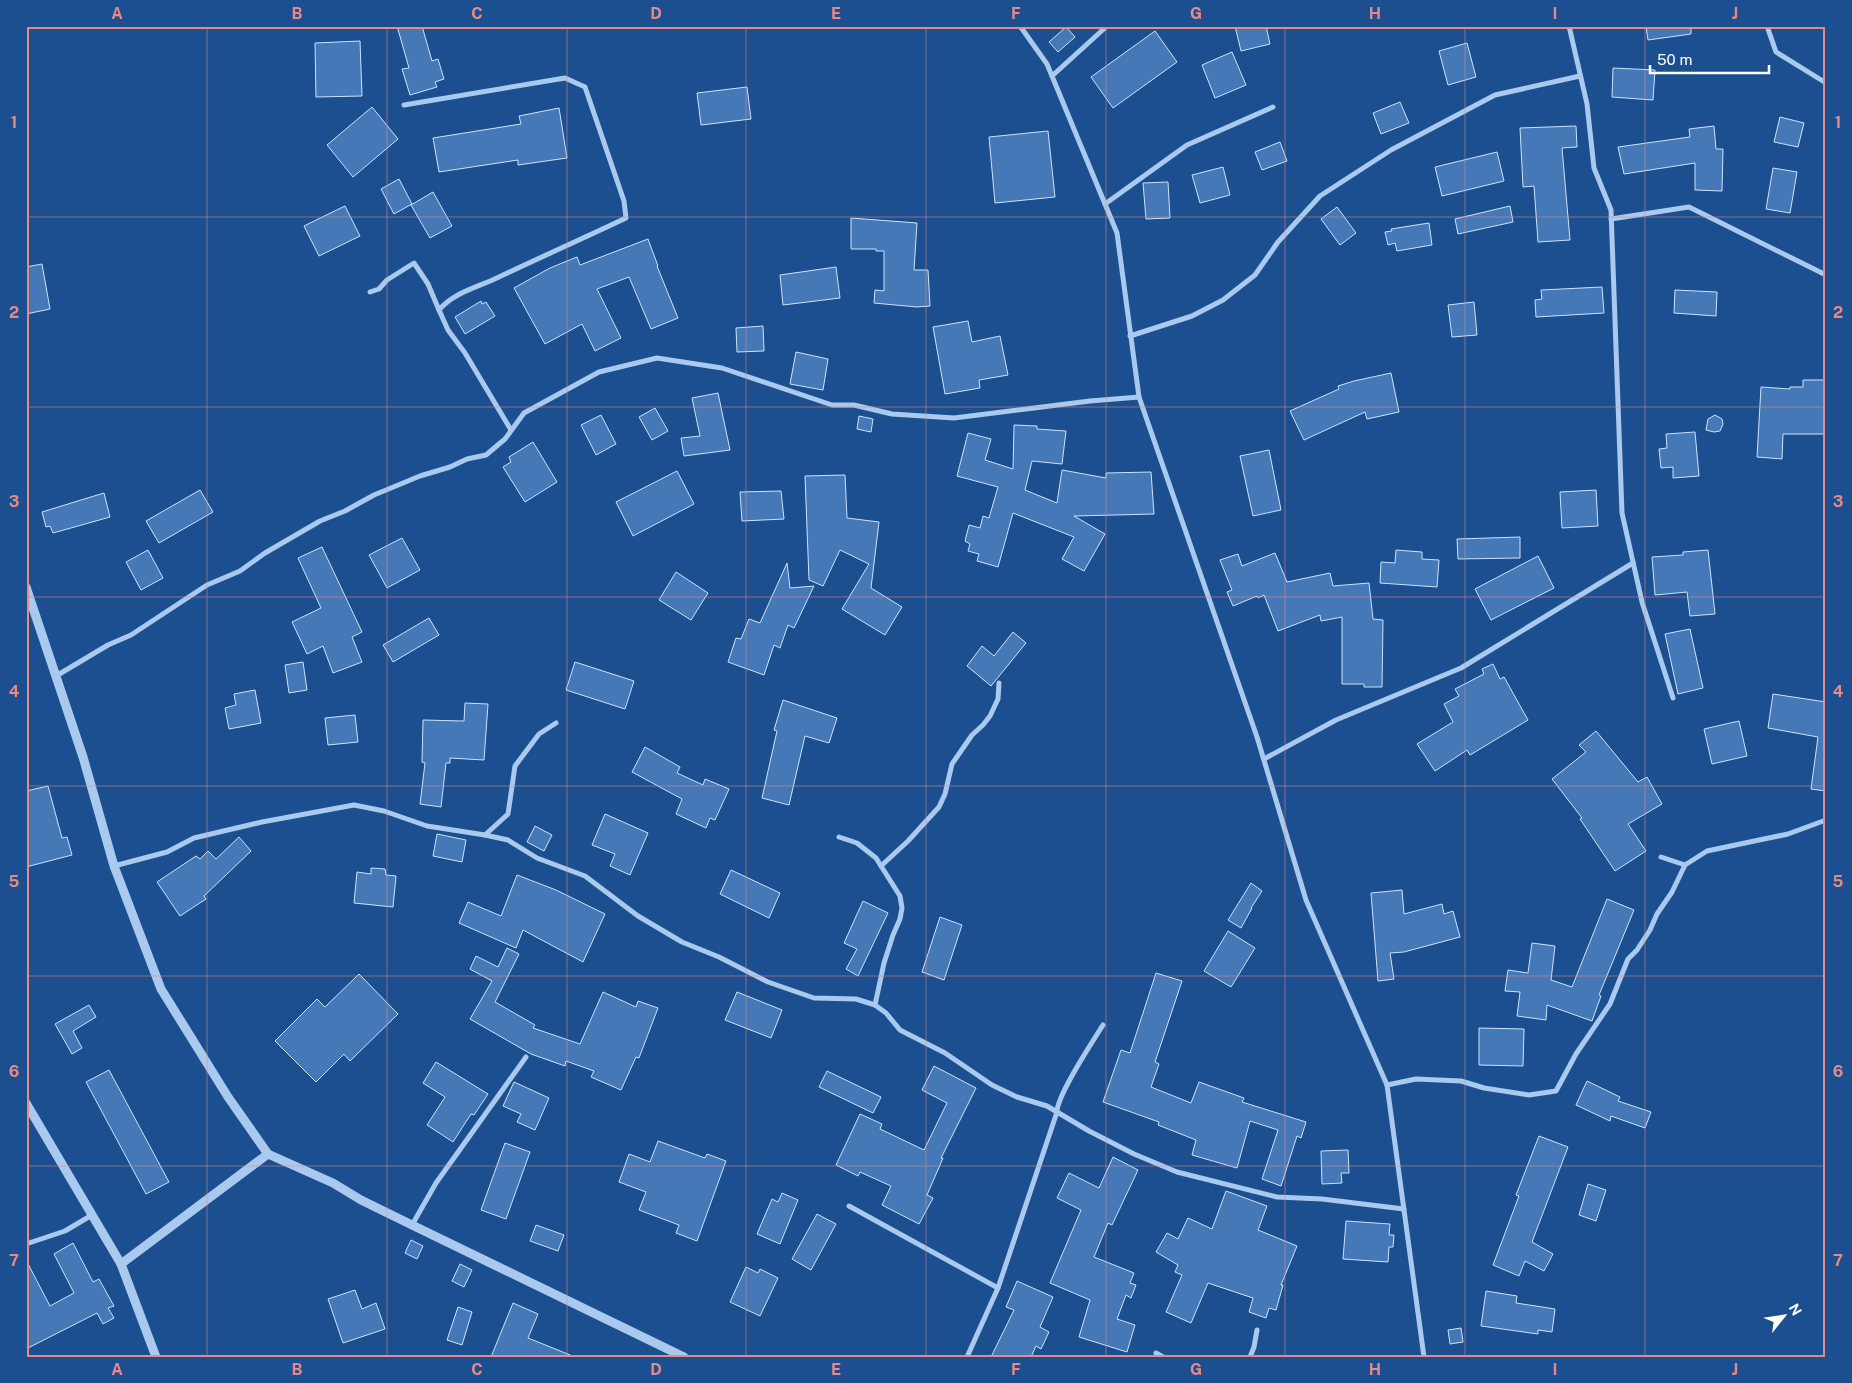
<svg xmlns="http://www.w3.org/2000/svg" width="1852" height="1383" viewBox="0 0 1852 1383" font-family="'Public Sans',sans-serif">
<style>
.building{fill:#4478b7;stroke:#cfe3fa}
.lines{fill:none;stroke-linecap:round;stroke-linejoin:round}
.minor{stroke:#a9c9ee;stroke-width:5}
.tertiary{stroke:#a9c9ee;stroke-width:9}
.grid{fill:none;stroke:#e88989;stroke-width:1;stroke-opacity:0.55}
.neatline{fill:none;stroke:#e88989;stroke-width:2}
.grid-label{font-size:16px;text-anchor:middle;font-weight:bold;fill:#e88989}
</style>
<rect width="100%" height="100%" fill="#1b4f8f"/>
<g class="building">
<polygon points="397,26 422,26 432,61 438,59 444,79 435,82 437,87 410,95 402,69 409,68"/>
<polygon points="1235,26 1266,26 1270,44 1241,51"/>
<polygon points="1646,26 1691,26 1691,34 1648,40"/>
<polygon points="1066,27 1075,37 1058,52 1049,42"/>
<polygon points="1155,31 1177,62 1113,108 1091,77"/>
<polygon points="360,41 362,96 316,97 315,43"/>
<polygon points="1467,43 1476,77 1448,85 1439,51"/>
<polygon points="1232,52 1246,85 1215,98 1202,65"/>
<polygon points="1613,68 1655,70 1653,100 1612,97"/>
<polygon points="747,87 751,119 701,125 697,93"/>
<polygon points="1400,102 1409,123 1381,134 1373,113"/>
<polygon points="372,107 398,139 353,177 327,145"/>
<polygon points="559,108 567,158 518,165 518,160 439,172 433,138 521,124 519,116"/>
<polygon points="1780,117 1804,123 1798,147 1774,142"/>
<polygon points="1576,126 1577,147 1562,148 1570,240 1538,242 1534,186 1523,187 1520,128"/>
<polygon points="1714,126 1716,149 1723,149 1722,191 1695,190 1695,163 1624,174 1618,147 1690,137 1689,129"/>
<polygon points="1048,131 1055,197 995,203 989,137"/>
<polygon points="1280,142 1287,161 1262,170 1255,152"/>
<polygon points="1497,152 1504,181 1442,196 1435,167"/>
<polygon points="1223,167 1230,195 1200,203 1192,175"/>
<polygon points="1773,168 1797,172 1790,213 1766,209"/>
<polygon points="399,179 412,204 394,214 381,189"/>
<polygon points="1168,182 1170,218 1146,219 1143,183"/>
<polygon points="433,192 452,226 430,238 411,205"/>
<polygon points="345,206 360,236 319,256 304,226"/>
<polygon points="1510,206 1513,222 1458,234 1455,219"/>
<polygon points="1337,207 1356,233 1340,245 1321,219"/>
<polygon points="851,218 917,223 914,270 928,270 930,306 917,307 874,303 875,290 884,291 884,251 876,251 876,249 851,249"/>
<polygon points="1429,223 1432,245 1397,251 1395,243 1388,245 1385,232 1392,231 1391,229"/>
<polygon points="648,239 658,266 657,266 678,318 651,329 629,277 597,289 621,338 595,351 582,324 545,344 514,288 550,268 577,257 580,265"/>
<polygon points="42,264 50,309 26,314 26,267"/>
<polygon points="836,267 840,298 783,305 780,275"/>
<polygon points="1602,287 1604,313 1536,317 1535,300 1542,299 1541,290"/>
<polygon points="1675,290 1717,292 1716,316 1674,313"/>
<polygon points="481,301 482,304 486,302 495,316 465,334 455,317"/>
<polygon points="1474,302 1477,335 1452,337 1448,305"/>
<polygon points="968,321 972,342 1000,336 1008,375 979,380 980,388 945,394 933,327"/>
<polygon points="763,326 764,351 737,352 736,328"/>
<polygon points="796,352 828,359 823,390 790,384"/>
<polygon points="1391,373 1399,412 1367,419 1365,412 1304,440 1290,411 1339,389 1338,386 1354,381"/>
<polygon points="1803,380 1826,380 1826,434 1783,434 1782,459 1757,457 1761,387 1790,389 1790,387 1803,387"/>
<polygon points="718,393 730,450 684,456 681,438 700,436 692,398"/>
<polygon points="655,408 668,431 652,440 639,417"/>
<polygon points="601,415 616,444 596,455 581,425"/>
<polygon points="1715,415 1722,419 1723,424 1720,431 1714,432 1706,430 1708,419"/>
<polygon points="859,416 873,419 871,432 857,429"/>
<polygon points="1014,425 1037,426 1037,429 1066,431 1062,464 1032,461 1025,490 1057,503 1062,470 1106,478 1106,473 1151,472 1154,514 1074,516 1105,534 1084,571 1062,559 1074,537 1013,513 998,567 977,561 979,554 968,551 970,544 965,541 969,525 980,528 983,516 989,518 998,487 957,476 968,433 991,439 985,460 1013,469"/>
<polygon points="1695,432 1699,476 1673,478 1673,467 1661,468 1659,449 1667,448 1666,434"/>
<polygon points="533,442 557,482 525,502 503,467 511,462 509,457"/>
<polygon points="1269,450 1281,510 1253,516 1240,456"/>
<polygon points="677,471 694,504 633,536 616,502"/>
<polygon points="845,475 847,518 879,522 871,588 902,607 885,635 842,609 869,564 840,550 823,586 809,580 805,476"/>
<polygon points="200,490 213,512 159,543 146,521"/>
<polygon points="1596,490 1598,526 1562,528 1560,492"/>
<polygon points="781,491 784,519 742,521 740,492"/>
<polygon points="104,493 110,517 53,533 50,526 46,527 42,512"/>
<polygon points="1520,537 1520,558 1458,559 1457,539"/>
<polygon points="402,538 420,570 387,588 369,555"/>
<polygon points="322,547 362,632 352,637 362,662 333,673 323,646 307,654 292,622 321,608 298,558"/>
<polygon points="148,550 163,578 141,590 126,562"/>
<polygon points="1396,550 1422,552 1422,559 1439,560 1437,587 1380,583 1381,562 1395,563"/>
<polygon points="1708,550 1715,614 1690,616 1687,592 1655,595 1652,557 1683,555 1683,552"/>
<polygon points="1275,553 1287,582 1330,573 1333,586 1369,583 1373,619 1383,620 1382,687 1364,687 1364,684 1342,684 1342,617 1321,621 1320,615 1278,631 1264,595 1258,598 1257,596 1233,606 1227,592 1232,590 1220,560 1238,554 1242,566"/>
<polygon points="1538,556 1554,588 1491,620 1475,589"/>
<polygon points="787,563 790,588 814,586 794,628 788,625 780,648 774,645 764,675 728,662 736,638 741,639 749,619 760,623"/>
<polygon points="676,572 708,593 691,620 659,600"/>
<polygon points="429,618 439,635 393,662 383,645"/>
<polygon points="1690,629 1703,688 1678,694 1665,634"/>
<polygon points="1013,632 1026,643 991,686 967,666 982,646 994,656"/>
<polygon points="303,662 307,690 289,693 285,665"/>
<polygon points="575,662 634,681 625,709 566,690"/>
<polygon points="1493,664 1500,679 1504,677 1528,720 1470,755 1467,750 1435,771 1417,744 1453,722 1444,704 1459,696 1455,689 1484,674 1482,669"/>
<polygon points="255,690 261,723 229,729 225,708 236,705 234,694"/>
<polygon points="1773,694 1826,702 1826,791 1811,789 1818,737 1768,728"/>
<polygon points="783,700 837,718 829,743 805,736 789,805 762,798 777,731 774,730"/>
<polygon points="465,703 488,704 484,760 450,758 450,763 446,763 441,807 420,804 425,763 422,762 423,720 464,721"/>
<polygon points="355,715 358,742 328,745 325,718"/>
<polygon points="1739,721 1747,756 1712,764 1704,729"/>
<polygon points="1596,731 1638,782 1647,777 1662,804 1628,824 1646,851 1615,871 1580,819 1582,818 1552,779 1586,752 1579,745"/>
<polygon points="645,747 680,767 677,773 703,785 705,779 729,789 715,820 710,818 706,828 676,814 682,799 632,772"/>
<polygon points="48,786 62,838 67,837 72,855 26,867 26,791"/>
<polygon points="605,814 648,833 630,875 610,866 615,854 592,845"/>
<polygon points="535,826 552,835 544,851 527,842"/>
<polygon points="437,834 466,840 462,862 433,856"/>
<polygon points="239,837 251,851 204,896 206,899 180,916 157,882 196,856 200,859 208,851 216,859"/>
<polygon points="371,868 385,869 386,875 396,876 393,907 354,903 357,872 371,874"/>
<polygon points="731,870 780,893 769,918 720,894"/>
<polygon points="517,875 556,890 605,914 583,962 523,930 516,948 459,923 468,902 501,916"/>
<polygon points="1251,883 1262,891 1251,908 1252,908 1241,928 1228,920"/>
<polygon points="1402,890 1404,914 1442,904 1444,914 1453,911 1460,937 1404,952 1390,953 1394,979 1378,981 1371,893"/>
<polygon points="1607,899 1634,910 1599,995 1601,996 1592,1021 1547,1005 1546,1020 1517,1016 1520,992 1505,991 1508,970 1528,973 1532,943 1555,946 1551,980 1572,987"/>
<polygon points="863,901 888,913 858,976 846,969 857,949 844,943"/>
<polygon points="940,917 962,925 944,980 922,972"/>
<polygon points="1228,931 1255,948 1231,987 1204,971"/>
<polygon points="507,948 519,954 495,1002 535,1025 533,1028 580,1044 603,992 636,1007 638,1001 658,1008 639,1058 636,1057 621,1090 591,1077 594,1071 566,1061 565,1066 531,1054 470,1019 492,981 470,969 476,956 498,967"/>
<polygon points="1156,973 1182,981 1155,1062 1159,1064 1151,1087 1191,1103 1199,1082 1244,1098 1242,1102 1306,1122 1301,1138 1297,1136 1281,1186 1262,1179 1278,1130 1250,1121 1237,1168 1192,1155 1196,1140 1158,1125 1159,1122 1103,1102 1121,1050 1130,1053"/>
<polygon points="359,974 398,1014 350,1061 344,1054 316,1082 275,1041 317,999 325,1007"/>
<polygon points="737,992 782,1010 771,1038 725,1020"/>
<polygon points="89,1005 96,1017 73,1031 82,1048 72,1054 55,1024"/>
<polygon points="1479,1028 1524,1029 1523,1066 1479,1065"/>
<polygon points="436,1062 488,1094 474,1115 471,1114 453,1142 427,1125 445,1097 423,1083"/>
<polygon points="934,1066 976,1088 941,1158 943,1158 927,1195 933,1198 919,1224 882,1205 891,1186 860,1172 858,1176 836,1165 860,1114 882,1124 880,1129 924,1150 947,1103 922,1090"/>
<polygon points="109,1070 169,1182 146,1194 86,1082"/>
<polygon points="827,1071 881,1097 873,1113 819,1087"/>
<polygon points="1587,1081 1620,1097 1618,1101 1651,1112 1645,1128 1611,1116 1610,1121 1576,1105"/>
<polygon points="514,1082 549,1098 535,1130 517,1122 521,1114 503,1106"/>
<polygon points="1539,1136 1568,1147 1532,1242 1553,1254 1544,1271 1525,1261 1519,1276 1493,1265 1519,1196 1516,1195"/>
<polygon points="658,1141 705,1158 707,1154 726,1161 697,1241 676,1233 679,1225 639,1210 646,1192 619,1182 629,1154 650,1162"/>
<polygon points="505,1143 530,1152 506,1219 481,1210"/>
<polygon points="1348,1150 1349,1173 1341,1173 1342,1183 1322,1184 1321,1151"/>
<polygon points="1113,1157 1138,1170 1112,1225 1108,1223 1094,1257 1134,1273 1130,1283 1136,1285 1131,1298 1126,1295 1117,1319 1135,1325 1127,1352 1079,1337 1090,1300 1050,1283 1081,1210 1057,1198 1069,1173 1099,1188"/>
<polygon points="1588,1184 1606,1190 1596,1221 1579,1215"/>
<polygon points="1226,1191 1267,1206 1258,1230 1297,1246 1281,1285 1283,1285 1276,1310 1269,1308 1266,1318 1249,1312 1253,1298 1208,1283 1191,1323 1166,1312 1182,1275 1175,1272 1178,1265 1156,1252 1167,1233 1178,1239 1188,1218 1212,1229"/>
<polygon points="782,1193 798,1200 780,1244 757,1234 772,1199 778,1202"/>
<polygon points="817,1214 836,1224 811,1270 792,1259"/>
<polygon points="1346,1221 1390,1224 1389,1235 1394,1235 1393,1247 1389,1247 1388,1262 1343,1259"/>
<polygon points="536,1225 564,1235 558,1251 530,1241"/>
<polygon points="411,1240 423,1246 417,1259 405,1253"/>
<polygon points="73,1243 93,1282 99,1279 114,1306 108,1308 114,1318 103,1324 97,1313 26,1349 26,1260 50,1306 74,1293 54,1254"/>
<polygon points="460,1264 472,1270 464,1287 452,1281"/>
<polygon points="746,1267 758,1273 760,1269 778,1278 760,1316 730,1302"/>
<polygon points="1017,1281 1053,1297 1040,1327 1049,1332 1041,1349 1036,1346 1031,1357 991,1357 1014,1310 1006,1307"/>
<polygon points="355,1290 362,1309 376,1303 385,1329 343,1343 328,1299"/>
<polygon points="1486,1291 1517,1296 1516,1303 1555,1309 1552,1332 1538,1330 1538,1334 1481,1326"/>
<polygon points="513,1303 538,1314 528,1338 575,1357 491,1357"/>
<polygon points="458,1307 472,1312 462,1345 447,1340"/>
<polygon points="1461,1328 1463,1342 1450,1344 1448,1330"/>
</g>
<g class="lines">
<g class="minor">
<polyline points="1020,26 1047,64 1117,233 1139,397 1257,737 1306,900 1387,1085 1424,1357"/>
<polyline points="1569,26 1587,104 1594,168 1611,210 1622,513 1642,602 1673,698"/>
<polyline points="1767,26 1776,52 1826,83"/>
<polyline points="1052,76 1107,26"/>
<path d="M404 105 565 78 585 87 624 201 626 218C584 238 541 257 499 277 479 287 454 292 439 310L448 330 465 353 511 430"/>
<polyline points="1105,204 1187,145 1273,107"/>
<polyline points="1611,219 1689,207 1826,275"/>
<polyline points="370,292 379,289 387,280 414,263 428,284 439,310"/>
<polyline points="1130,336 1192,316 1223,300 1255,275 1278,242 1320,196 1391,150 1495,95 1580,76"/>
<polyline points="56,676 108,645 131,635 207,585 240,571 265,553 320,521 345,511 374,495 420,476 450,467 467,459 486,455 505,439 524,413 599,372 657,358 722,368 832,405 854,405 892,414 954,418 1090,401 1139,397"/>
<polyline points="1264,759 1336,720 1461,668 1633,563"/>
<polyline points="485,835 508,840 537,858 585,876 638,916 682,942 719,957 768,982 814,998 856,999 875,1005 886,1013 900,1030 945,1053 992,1085 1017,1097 1047,1106 1089,1131 1134,1154 1177,1172 1277,1197 1322,1199 1404,1209"/>
<polyline points="839,837 857,843 876,858 900,896 902,908 900,919 893,935 884,963 875,1005"/>
<polyline points="1661,857 1685,865"/>
<polyline points="114,866 167,852 194,838 262,822 354,805 384,811 427,826 485,835 508,814 515,766 539,734 556,723"/>
<polyline points="881,866 908,841 939,807 945,794 952,764 972,735 983,725 990,716 998,699 999,683"/>
<polyline points="1387,1085 1416,1079 1461,1081 1484,1088 1529,1095 1556,1091 1576,1054 1610,1004 1628,959 1637,950 1650,930 1657,914 1672,892 1685,865 1707,851 1788,834 1826,820"/>
<polyline points="849,1206 998,1288 967,1357"/>
<polyline points="412,1225 436,1183 526,1057"/>
<polyline points="26,1244 65,1231 92,1215"/>
<path d="M998 1288 1057 1112C1057 1095 1093 1041 1103 1025"/>
<polyline points="1156,1353 1163,1357"/>
<polyline points="1250,1357 1254,1347 1257,1330"/>
</g>
<g class="tertiary">
<polyline points="26,587 83,757 114,866 161,989 228,1097 268,1154 333,1183 361,1200 412,1225 684,1357"/>
<polyline points="26,1103 121,1264 156,1357"/>
<polyline points="121,1264 268,1154"/>
</g>
</g>
<path class="grid" d="M207 26V1357M387 26V1357M567 26V1357M746 26V1357M926 26V1357M1106 26V1357M1285 26V1357M1465 26V1357M1645 26V1357M26 217H1826M26 407H1826M26 597H1826M26 786H1826M26 976H1826M26 1166H1826"/>
<rect width="1852" height="1383" fill="none" stroke="#1b4f8f" stroke-width="55"/>
<g transform="translate(1784 1316) rotate(60)" stroke="#1b4f8f" stroke-width="4" paint-order="stroke">
<path d="M0-4L9 19L0 12L-9 19Z" fill="#ffffff"/>
<text y="-8" font-size="14" font-weight="bold" text-anchor="middle" fill="#ffffff">N</text>
</g>
<path d="M1650 65v8h119v-8" fill="none" stroke="#ffffff" stroke-width="2.5"/>
<text x="1657" y="65" font-size="15" fill="#ffffff" stroke="#1b4f8f" stroke-width="4" paint-order="stroke">50 m</text>
<rect x="28" y="28" width="1796" height="1328" class="neatline"/>
<g class="grid-label">
<text x="117" y="19">A</text>
<text x="297" y="19">B</text>
<text x="477" y="19">C</text>
<text x="656" y="19">D</text>
<text x="836" y="19">E</text>
<text x="1016" y="19">F</text>
<text x="1196" y="19">G</text>
<text x="1375" y="19">H</text>
<text x="1555" y="19">I</text>
<text x="1735" y="19">J</text>
<text x="14" y="128">1</text>
<text x="1838" y="128">1</text>
<text x="14" y="318">2</text>
<text x="1838" y="318">2</text>
<text x="14" y="507">3</text>
<text x="1838" y="507">3</text>
<text x="14" y="697">4</text>
<text x="1838" y="697">4</text>
<text x="14" y="887">5</text>
<text x="1838" y="887">5</text>
<text x="14" y="1077">6</text>
<text x="1838" y="1077">6</text>
<text x="14" y="1266">7</text>
<text x="1838" y="1266">7</text>
<text x="117" y="1375">A</text>
<text x="297" y="1375">B</text>
<text x="477" y="1375">C</text>
<text x="656" y="1375">D</text>
<text x="836" y="1375">E</text>
<text x="1016" y="1375">F</text>
<text x="1196" y="1375">G</text>
<text x="1375" y="1375">H</text>
<text x="1555" y="1375">I</text>
<text x="1735" y="1375">J</text>
</g>
</svg>
